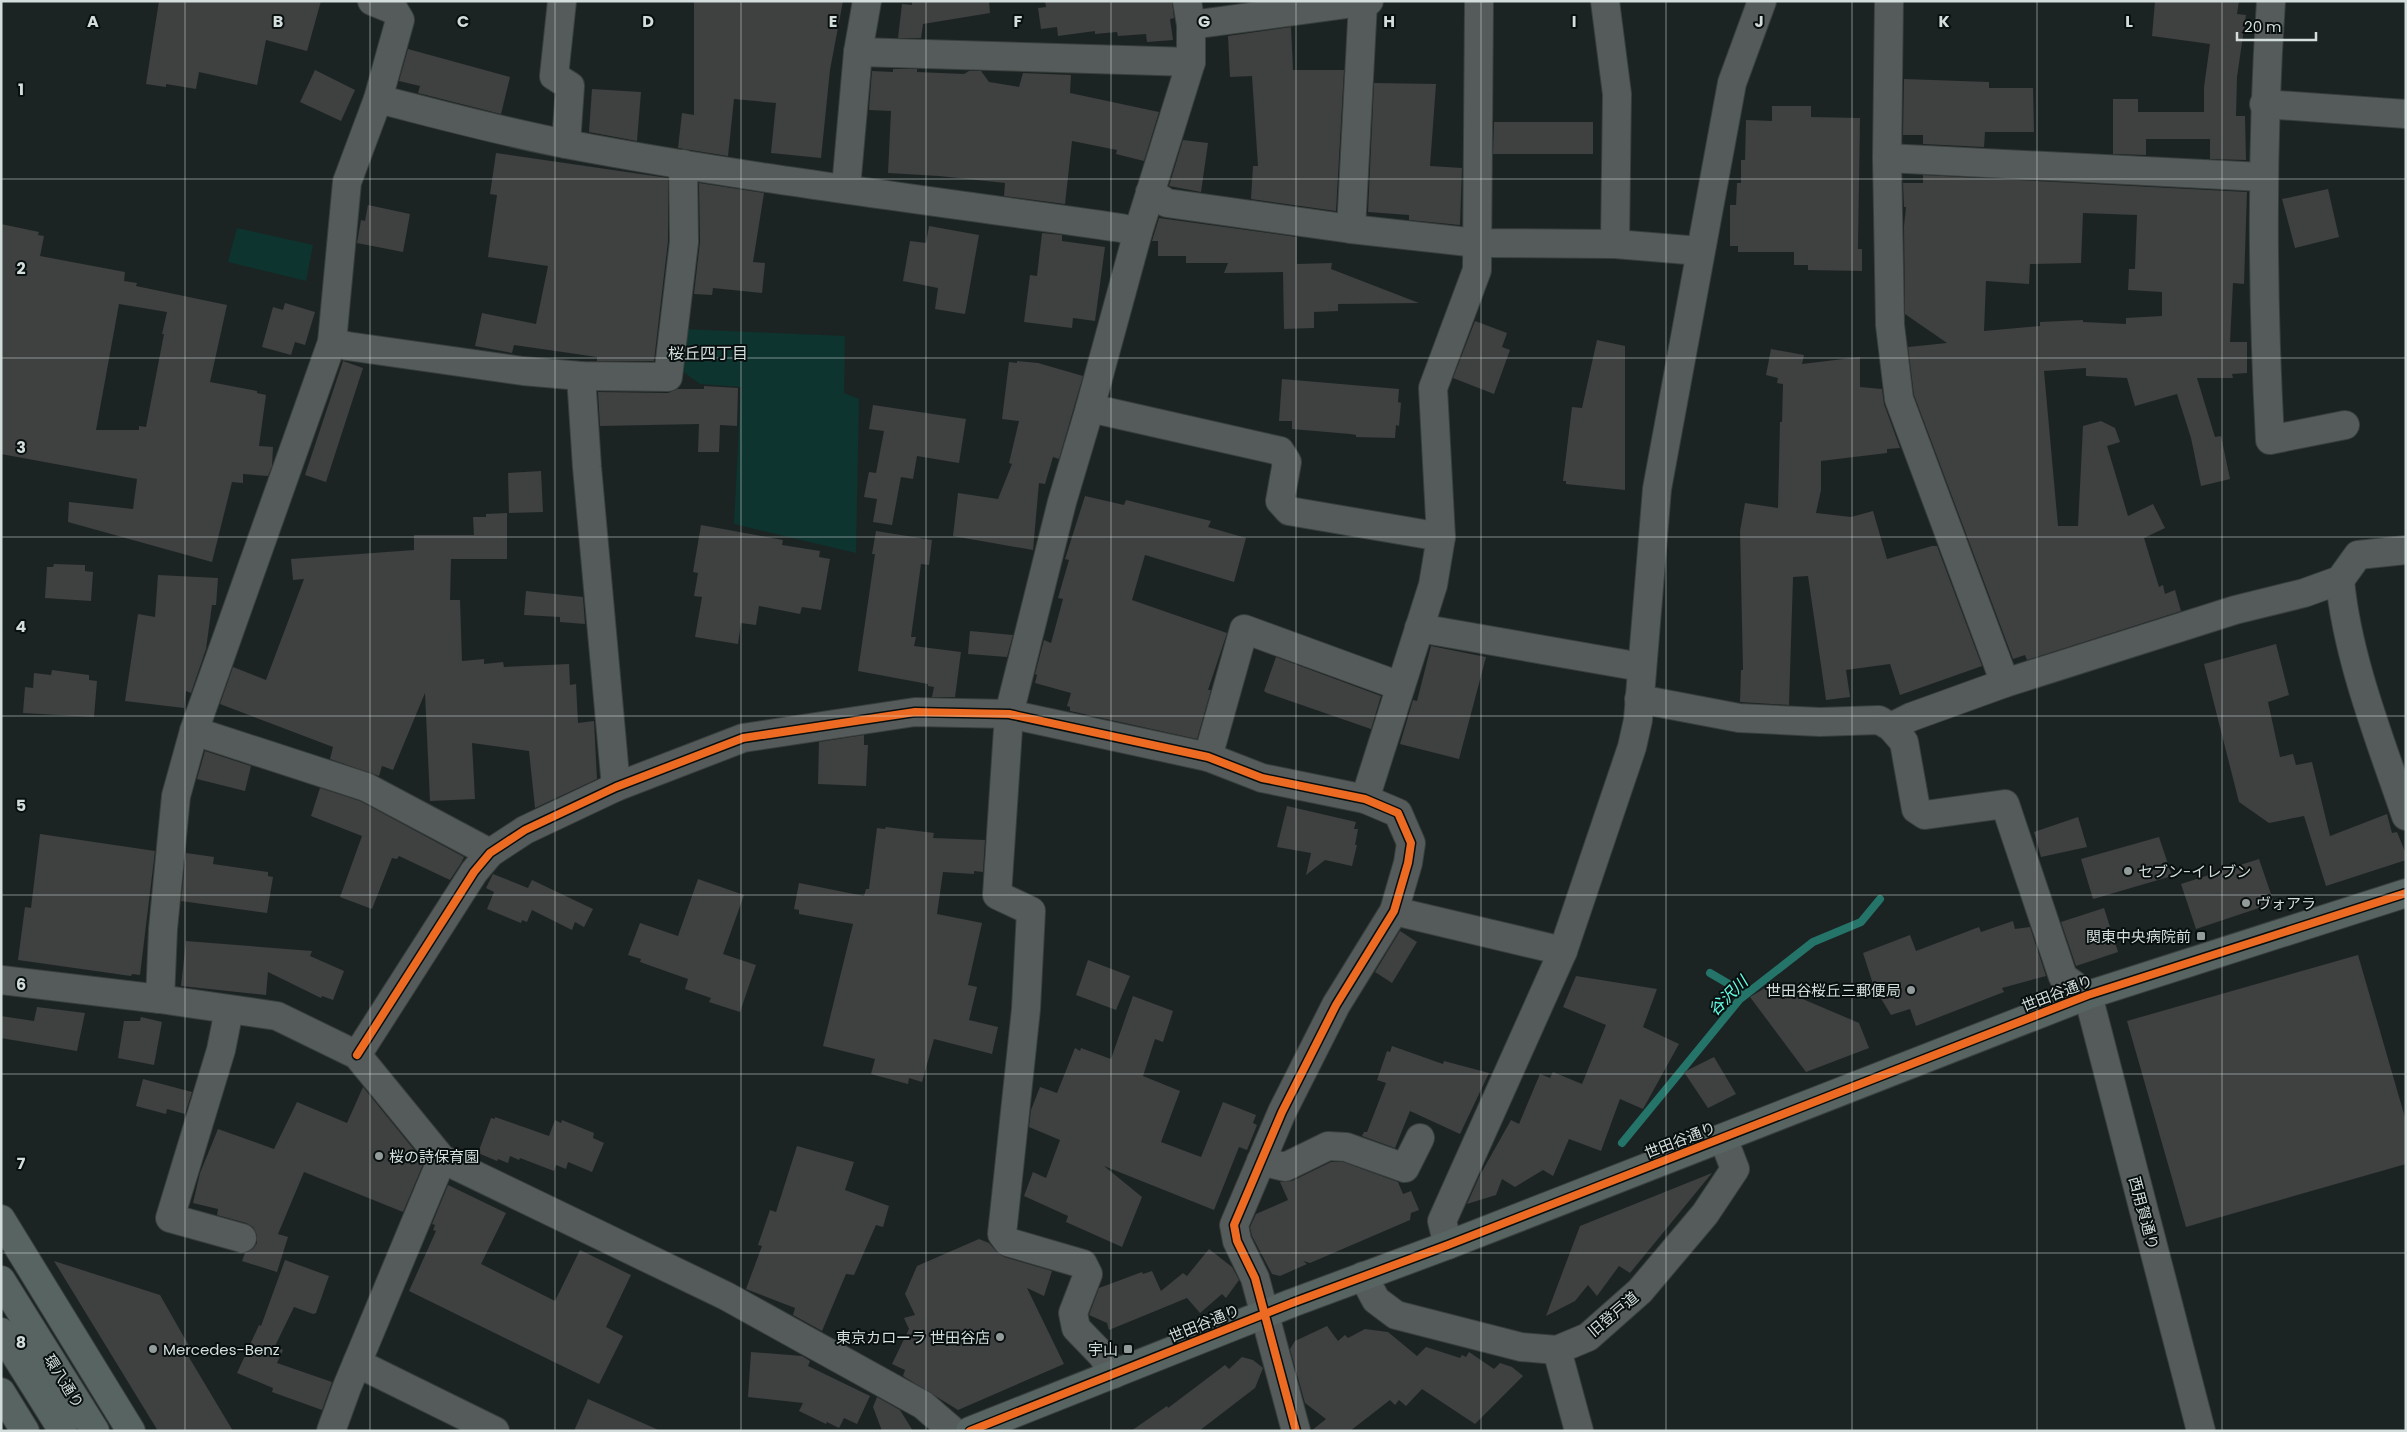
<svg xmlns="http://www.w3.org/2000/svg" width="2407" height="1432" viewBox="0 0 2407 1432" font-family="Poppins,'Noto Sans JP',sans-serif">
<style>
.green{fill:#0d342f}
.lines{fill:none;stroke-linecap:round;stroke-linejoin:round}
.stream{stroke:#247469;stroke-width:8}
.building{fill:#3f4040;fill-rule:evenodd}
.minor-casing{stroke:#383f3d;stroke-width:30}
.major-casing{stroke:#383f3d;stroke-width:30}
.minor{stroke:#555b5a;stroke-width:28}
.major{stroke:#586462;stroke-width:28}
.cycleway-casing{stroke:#080f0e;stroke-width:11}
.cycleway{stroke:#ed6a23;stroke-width:8}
.grid{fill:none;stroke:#d3dddb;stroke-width:1;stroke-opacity:0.55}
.poi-dot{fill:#939c9b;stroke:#080f0e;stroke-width:2}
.labels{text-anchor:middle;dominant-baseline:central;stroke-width:4;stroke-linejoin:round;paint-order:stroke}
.poi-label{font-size:15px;fill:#d3dddb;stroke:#080f0e;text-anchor:start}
.street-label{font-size:15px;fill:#d3dddb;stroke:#080f0e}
.neighbourhood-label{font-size:16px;fill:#d3dddb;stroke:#080f0e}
.water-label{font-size:16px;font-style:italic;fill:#65fee8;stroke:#080f0e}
.grid-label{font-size:16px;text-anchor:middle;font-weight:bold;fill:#d3dddb;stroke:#080f0e;stroke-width:4;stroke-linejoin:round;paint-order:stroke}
</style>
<rect width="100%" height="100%" fill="#1c2423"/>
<g class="green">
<polygon points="237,228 313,245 306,281 228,262"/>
<polygon points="681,329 845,336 844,393 859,399 856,553 734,524 741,387 700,384 678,368"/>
</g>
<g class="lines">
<g class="stream">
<polyline points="1710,973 1746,994"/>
<polyline points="1622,1143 1740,999 1813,942 1861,922 1880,899"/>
</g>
</g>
<g class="building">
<polygon points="159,1 321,1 307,51 266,40 257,85 199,72 196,89 166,84 166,87 146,84"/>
<polygon points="694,1 843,1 830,70 821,158 771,153 776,103 734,99 728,156 678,148 682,113 694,115"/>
<polygon points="912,1 989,1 990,13 923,24 921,38 898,38 902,4 912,5"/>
<polygon points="1045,1 1172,1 1174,18 1170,19 1173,40 1147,42 1146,34 1118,36 1117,32 1095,34 1095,31 1058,36 1057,27 1041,29 1038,8 1046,7"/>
<polygon points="2155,1 2239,1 2237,14 2246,15 2237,77 2236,116 2245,116 2246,160 2210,159 2210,139 2146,139 2146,155 2113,154 2113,99 2138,99 2138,112 2204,112 2204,87 2210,44 2152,36"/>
<polygon points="1291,27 1293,70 1344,70 1336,211 1251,199 1253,166 1258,166 1252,76 1230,77 1228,36"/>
<polygon points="408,49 510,77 501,114 418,93 420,86 399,81"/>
<polygon points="893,69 917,69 917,72 964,74 969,71 981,71 989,82 1019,87 1023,73 1071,75 1070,93 1159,112 1144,161 1116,154 1117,150 1072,141 1065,204 1004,196 1005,183 939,176 888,173 891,111 869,110 872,71 893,72"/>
<polygon points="315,70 355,90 341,121 300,102"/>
<polygon points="1904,79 1989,82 1989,88 2033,88 2034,132 1985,132 1984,147 1923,144 1923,135 1903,135"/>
<polygon points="1374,83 1436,84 1430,166 1462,168 1460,225 1409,220 1409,215 1368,212"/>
<polygon points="592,89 641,92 637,141 589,132"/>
<polygon points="1772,106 1811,106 1811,117 1860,118 1858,249 1862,249 1862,271 1808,270 1808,265 1794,265 1794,252 1738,252 1738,246 1730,246 1730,205 1736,205 1737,183 1741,183 1741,160 1745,160 1746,120 1772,121"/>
<polygon points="1494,122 1593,122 1593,154 1493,154"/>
<polygon points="1183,140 1208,143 1201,192 1169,186"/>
<polygon points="496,153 668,178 668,241 654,361 597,361 597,357 514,345 512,353 475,346 482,313 536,324 548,266 488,257 497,195 490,194"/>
<path d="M1923 175 2247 192 2244 284 2233 283 2230 342H2247V373L2232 374 2233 378H2197L2215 437 2221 436 2230 479 2201 486 2191 438 2177 394 2135 406 2127 378 2086 376V368L2044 371 2058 526H2078L2083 426 2101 421 2115 428 2120 442 2107 446 2128 516 2153 504 2165 528 2144 538 2159 587 2163 585 2165 594 2175 590 2181 611 2027 660 2025 655 2013 659 1914 395 1908 347 1947 343 1905 314 1904 226 1906 207H1904L1903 183H1923ZM2083 213 2137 215 2135 269H2129L2128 290 2162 292V316L2126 318V324L2083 322V320L2040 322V326L1984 331 1986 281 2029 284 2030 264 2081 263Z"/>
<polygon points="699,183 764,193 753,262 765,263 762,293 713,288 712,295 694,294 700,242"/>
<polygon points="2328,189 2339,237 2295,248 2282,199"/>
<polygon points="368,205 410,214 403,252 357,243 361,220 365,221"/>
<polygon points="1159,218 1297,237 1297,264 1332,263 1331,269 1419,303 1338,304 1338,311 1314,312 1314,328 1284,329 1283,272 1224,273 1228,263 1186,263 1186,256 1158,256 1158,241 1152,241"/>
<path d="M1 224 39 232 38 235 44 236 40 256 125 272 124 281 137 283 136 286 227 305 210 382 257 391V393L266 395 259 446 273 447 272 466 268 476 243 474V483L232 482 212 562 68 522 69 502 133 509 137 479 1 454ZM119 304 167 312 162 334H164L146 427 139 426V430H96Z"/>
<polygon points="929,226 979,235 965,314 935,309 938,288 903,281 910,241 926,243"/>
<polygon points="1042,233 1062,235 1062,241 1105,247 1095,321 1073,318 1072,328 1024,322 1030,275 1037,276"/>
<polygon points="285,303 315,312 305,345 295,342 291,355 262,347 273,307 283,310"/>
<polygon points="1475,321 1507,333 1502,347 1510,350 1494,394 1453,378"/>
<polygon points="1597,340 1625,346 1625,490 1566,484 1566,481 1563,481 1572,407 1582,408"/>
<polygon points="1771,349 1804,355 1802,364 1860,357 1860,387 1882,389 1884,404 1900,448 1887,449 1887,453 1821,461 1821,490 1816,513 1851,517 1873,511 1887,559 1932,546 1937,546 1982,666 1900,695 1890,664 1846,670 1850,697 1826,700 1808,576 1793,577 1789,705 1740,702 1741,670 1743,670 1740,531 1745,503 1778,508 1780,422 1782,422 1783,384 1777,383 1778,378 1766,375"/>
<polygon points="343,361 363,368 326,482 305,475"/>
<polygon points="1017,361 1038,363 1083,376 1059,459 1053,457 1045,484 1039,483 1033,550 953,536 958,493 998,499 1012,464 1009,463 1019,421 1002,419 1009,362 1017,363"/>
<polygon points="1282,379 1399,389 1398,402 1401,403 1399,426 1396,425 1395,438 1356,437 1356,435 1350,434 1292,429 1292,421 1279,421"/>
<polygon points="704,386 738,388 737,426 720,425 719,452 698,452 699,424 600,426 598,392 668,393 677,389 704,389"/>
<polygon points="873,405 966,419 959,463 917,456 913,479 901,477 892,525 873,522 877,499 864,497 869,472 876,473 884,431 869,429"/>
<polygon points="541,471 543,512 509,513 508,473"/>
<polygon points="1085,496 1124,505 1126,500 1211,521 1208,527 1246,538 1234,582 1145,555 1132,600 1227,633 1208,690 1211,690 1197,739 1070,711 1070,707 1067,706 1071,693 1035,683 1037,675 1035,674 1044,640 1051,643 1063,599 1058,598 1069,560 1065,559"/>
<polygon points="507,513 507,559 451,559 450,600 460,600 462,661 484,659 484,664 503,662 504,667 569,664 570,685 576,684 578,723 594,721 597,779 535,808 529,751 472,743 475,799 430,801 425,693 393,770 382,766 379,776 330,759 333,747 220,704 233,667 266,680 304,579 293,580 291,559 414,550 414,535 474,535 473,517 486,517 486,514"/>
<polygon points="701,525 783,540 782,545 820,551 819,557 830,559 821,610 802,607 800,614 759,606 756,625 741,623 738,644 695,637 702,597 694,596 698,573 693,572"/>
<polygon points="876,531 932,540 929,565 921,564 911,637 916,637 914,646 961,652 955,697 932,697 934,687 928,686 928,684 858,671 875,554 872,554"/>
<polygon points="54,564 85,565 85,571 93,572 91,601 45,598 47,567 53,567"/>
<polygon points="158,575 218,578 216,605 212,605 206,649 191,693 186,691 184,708 125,701 138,614 155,617"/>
<polygon points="526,591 583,597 585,624 560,622 560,617 524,615"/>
<polygon points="970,631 1013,635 1007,657 968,654"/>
<polygon points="2276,644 2289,695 2268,702 2280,757 2293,754 2296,765 2312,762 2330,836 2387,814 2392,833 2397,832 2406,854 2406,860 2326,886 2304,816 2269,823 2239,802 2204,664"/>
<polygon points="1431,646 1486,657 1459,759 1400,744 1413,700 1417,701"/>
<polygon points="1276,657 1381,696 1371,729 1267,693 1264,691"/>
<polygon points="52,670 89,675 89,680 97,681 94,717 23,713 25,687 33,688 34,673 51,675"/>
<polygon points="864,735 864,745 868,745 866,786 818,784 819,742"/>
<polygon points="205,751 251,766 245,791 197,779"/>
<polygon points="320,788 360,801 464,857 461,863 450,880 399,856 397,859 392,858 372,909 340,897 362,836 311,816"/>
<polygon points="1287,806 1356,822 1354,829 1358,829 1355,845 1357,845 1352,866 1325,860 1306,875 1311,853 1277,847"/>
<polygon points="2078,817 2087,847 2041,857 2034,832"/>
<polygon points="886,827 934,833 933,838 985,840 983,872 974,871 974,874 943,872 937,914 982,923 968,985 977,987 969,1020 998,1027 992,1054 934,1039 922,1082 909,1078 908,1084 871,1074 875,1059 823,1046 853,924 799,914 799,910 794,909 799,883 864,896 866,889 869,889 877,828 885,829"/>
<polygon points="40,834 155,851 140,975 132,974 131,976 18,960 25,907 31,908"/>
<polygon points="2159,837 2172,876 2093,899 2081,859"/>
<polygon points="186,853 214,857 213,864 268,872 268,876 273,877 267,913 181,901"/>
<polygon points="2259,859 2274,903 2196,929 2181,884"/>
<polygon points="493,874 528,888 532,880 593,909 584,927 575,922 572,930 532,910 527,922 522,920 521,923 487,909 494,892 486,888"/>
<polygon points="698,879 744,895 723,954 756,965 740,1012 709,1002 711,998 685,989 688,979 640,962 641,959 628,955 640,923 678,936"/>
<polygon points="2104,908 2118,952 2076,966 2061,922"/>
<polygon points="2013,921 2015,929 2030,927 2046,976 2002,988 2004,992 1916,1026 1910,1009 1891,1015 1874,987 1863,953 1910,935 1916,951 1979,927 1981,932"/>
<polygon points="1400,931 1417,942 1392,983 1375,972"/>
<polygon points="186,941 312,951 310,956 344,971 333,1000 322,996 321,998 268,972 266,995 181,986"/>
<polygon points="2358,955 2406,1121 2406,1164 2186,1227 2127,1021"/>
<polygon points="1088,960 1130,976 1116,1010 1076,995"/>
<polygon points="1576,976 1657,989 1643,1027 1679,1044 1643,1109 1620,1099 1601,1151 1569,1139 1553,1176 1543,1170 1515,1187 1502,1179 1496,1195 1467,1204 1480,1175 1511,1120 1519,1124 1540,1074 1550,1078 1553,1072 1582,1084 1606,1025 1563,1007"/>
<polygon points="1770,985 1859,1023 1869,1048 1806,1072 1750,997"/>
<polygon points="1133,996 1173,1011 1163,1042 1155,1039 1143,1076 1180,1091 1161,1142 1201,1157 1223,1102 1256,1115 1253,1123 1257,1125 1247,1150 1239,1147 1214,1210 1104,1166 1142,1197 1122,1247 1066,1222 1068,1216 1024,1196 1033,1172 1046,1178 1060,1140 1029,1127 1031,1110 1040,1087 1057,1093 1075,1048 1080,1051 1081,1048 1111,1059"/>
<polygon points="37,1007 85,1013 77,1051 1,1038 1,1016 34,1021"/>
<polygon points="141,1017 162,1022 154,1065 118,1058 124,1021 140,1021"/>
<polygon points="1392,1046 1443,1064 1444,1061 1489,1073 1460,1134 1410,1111 1395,1148 1362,1136 1364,1132 1367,1132 1386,1083 1377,1080 1387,1051 1390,1052"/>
<polygon points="1714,1057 1736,1094 1708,1108 1684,1072"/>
<polygon points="143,1079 192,1092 185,1114 167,1109 166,1114 136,1106"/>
<polygon points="363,1087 424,1162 403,1212 304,1172 278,1234 288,1237 277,1272 242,1261 245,1253 253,1249 257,1243 257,1235 253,1227 246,1223 217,1215 218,1209 193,1203 200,1173 218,1129 274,1149 297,1102 347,1123"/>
<polygon points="495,1117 549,1136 555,1120 561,1123 562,1120 594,1133 593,1138 604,1143 592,1172 568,1162 566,1169 556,1165 554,1171 520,1158 519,1160 510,1156 508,1163 498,1159 497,1161 478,1153 491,1118 495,1119"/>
<polygon points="797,1146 854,1162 845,1190 889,1206 883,1227 876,1225 854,1275 846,1274 822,1331 793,1315 795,1308 746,1289 762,1246 758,1245 770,1210 776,1212"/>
<polygon points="1331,1162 1343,1162 1398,1182 1403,1194 1411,1191 1419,1210 1411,1213 1410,1220 1310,1263 1303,1261 1307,1264 1280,1276 1272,1274 1252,1236 1250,1227 1256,1214 1288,1200 1280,1182 1292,1181"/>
<polygon points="1712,1173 1630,1273 1619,1266 1597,1296 1588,1285 1575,1301 1546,1316 1580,1226"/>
<polygon points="448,1185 506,1213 481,1264 555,1301 580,1250 631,1275 606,1327 623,1336 599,1384 409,1291 436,1231 433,1230 435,1225 432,1224"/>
<polygon points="979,1239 989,1243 996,1251 1004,1257 1052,1271 1044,1296 1027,1288 1064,1364 958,1410 903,1376 905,1370 892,1364 909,1329 904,1318 915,1315 905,1294 917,1266"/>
<polygon points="1209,1249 1232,1267 1239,1280 1226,1298 1222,1294 1200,1313 1187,1298 1109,1330 1107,1323 1089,1315 1099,1288 1142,1272 1143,1274 1152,1271 1161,1291 1183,1273 1187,1276"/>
<polygon points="285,1260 329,1276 316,1313 313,1314 294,1307 275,1346 283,1350 277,1363 332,1382 322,1410 272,1392 273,1388 237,1373 259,1325 261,1326"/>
<polygon points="54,1261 160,1295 193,1353 184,1349 233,1431 158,1431"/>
<polygon points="1327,1326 1338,1341 1345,1335 1348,1338 1365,1329 1388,1332 1417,1356 1426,1347 1460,1358 1462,1355 1466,1357 1469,1352 1494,1369 1500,1363 1512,1367 1523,1376 1475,1424 1422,1389 1406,1406 1399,1400 1395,1405 1390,1400 1350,1431 1311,1431 1326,1419 1305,1403 1290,1349 1295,1341"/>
<polygon points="751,1352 802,1356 810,1361 808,1366 870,1396 857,1424 844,1418 839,1428 827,1422 826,1424 799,1411 803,1403 748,1397"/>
<polygon points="1242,1357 1253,1360 1263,1368 1255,1388 1199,1431 1131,1431 1167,1406 1168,1408 1225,1365 1229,1369"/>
<polygon points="877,1397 900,1410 913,1431 882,1431 873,1407"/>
<polygon points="588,1399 661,1431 574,1431"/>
</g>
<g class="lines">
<g class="minor-casing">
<g id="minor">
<polyline points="562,1 554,76 570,86 566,144"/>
<polyline points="1605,1 1617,94 1615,244"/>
<polyline points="1889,1 1887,158 1890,325 1899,399 2005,683"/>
<path d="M2271 1C2261 148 2262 292 2270 440L2345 425"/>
<polyline points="1191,25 1369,1"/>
<polyline points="858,52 1191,62"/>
<path d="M378 99C441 115 503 132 566 144 750 179 936 201 1121 228L1138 232"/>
<polyline points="2264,104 2406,114"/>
<polyline points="1887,158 2263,177"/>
<polyline points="846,188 858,52 867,1"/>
<polyline points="1150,192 1167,203 1351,229 1477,243 1615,244 1700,251"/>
<polyline points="1351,229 1363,2"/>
<polyline points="332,342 347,346 523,371 581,376 668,377 684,242 683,164"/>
<polyline points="581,376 587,467 616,787"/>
<polyline points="1090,408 1280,451 1287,462 1280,501 1289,511 1441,537"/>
<path d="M2340 580C2347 658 2381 742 2406 816"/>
<polyline points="1419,628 1641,667"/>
<polyline points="1639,699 1739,718 1820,722 1879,720 1891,727 1904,742 1916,809 1925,815 2005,804 2063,977 2088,995 2201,1431"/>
<polyline points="1891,727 1911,717 2005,683 2235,610 2304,593 2340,580 2358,555 2406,550"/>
<polyline points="194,731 366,787 490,853"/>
<polyline points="1208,757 1244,629 1400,686"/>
<polyline points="1365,799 1433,585 1441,537 1433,388 1477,270 1479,1"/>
<polyline points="1394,911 1563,951"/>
<polyline points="1,980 160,999 277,1016 357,1055 442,1159 726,1296 923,1405 953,1431"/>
<polyline points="160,999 163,929 176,796 194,731 332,342 347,182 378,99 400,20 394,10 372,1"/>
<polyline points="229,1010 221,1050 170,1218 242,1238"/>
<polyline points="357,1055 474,872 490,853 525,830 616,787 743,738 915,712 1009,714 1208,757 1262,778 1365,799 1398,813 1411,843 1408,863 1394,911 1336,1005 1282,1112 1234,1225 1237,1241 1255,1278 1296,1431"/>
<polyline points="1261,1161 1285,1167 1328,1146 1346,1147 1405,1168 1420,1138"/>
<polyline points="1448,1245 1442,1221 1563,951 1632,747 1638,720 1657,489 1732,83 1762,1"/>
<polyline points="1363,1276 1376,1300 1396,1315 1521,1347 1557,1350 1588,1337 1640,1291 1705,1214 1735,1169 1723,1138"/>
<polyline points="1557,1350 1579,1431"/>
<polyline points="357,1363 495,1431"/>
<polyline points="1114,1374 1102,1355 1076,1328 1073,1313 1088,1274 1083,1264 1008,1242 1002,1234 1026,1009 1031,911 997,895 1009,714 1062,502 1090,408 1138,232 1191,62 1191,25 1187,1"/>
<polyline points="331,1431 347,1387 442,1159"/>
</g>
</g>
<g class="major-casing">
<g id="major">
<polyline points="1,1219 131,1431"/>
<polyline points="1,1280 95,1431"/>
<polyline points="1,1332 63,1431"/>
<polyline points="1,1392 25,1431"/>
<polyline points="970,1431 1292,1303 1448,1245 2088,995 2406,893"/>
</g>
</g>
<use href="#minor" class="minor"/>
<use href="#major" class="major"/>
<g class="cycleway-casing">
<g id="cycleway">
<polyline points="357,1055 474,872 490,853 525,830 616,787 743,738 915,712 1009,714 1208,757 1262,778 1365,799 1398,813 1411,843 1408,863 1394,911 1336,1005 1282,1112 1234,1225 1237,1241 1255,1278 1296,1431"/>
<polyline points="970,1431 1292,1303 1448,1245 2088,995 2406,893"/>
</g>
</g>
<use href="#cycleway" class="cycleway"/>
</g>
<path class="grid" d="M185 1V1431M370 1V1431M555 1V1431M741 1V1431M926 1V1431M1111 1V1431M1296 1V1431M1481 1V1431M1666 1V1431M1852 1V1431M2037 1V1431M2222 1V1431M1 179H2406M1 358H2406M1 537H2406M1 716H2406M1 895H2406M1 1074H2406M1 1253H2406"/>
<g class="poi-dot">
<circle cx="2128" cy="871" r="5"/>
<circle cx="2246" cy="903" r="5"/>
<rect x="2196" y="931" width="10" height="10" rx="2.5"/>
<circle cx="1911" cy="990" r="5"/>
<circle cx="379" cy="1156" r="5"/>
<circle cx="1000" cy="1337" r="5"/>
<circle cx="153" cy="1349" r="5"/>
<rect x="1123" y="1344" width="10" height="10" rx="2.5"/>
</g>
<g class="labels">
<g class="poi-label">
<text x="2138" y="871">セブン-イレブン</text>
<text x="2256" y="903">ヴォアラ</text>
<text x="2191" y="936" text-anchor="end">関東中央病院前</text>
<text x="1901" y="990" text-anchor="end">世田谷桜丘三郵便局</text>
<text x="389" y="1156">桜の詩保育園</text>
<text x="990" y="1337" text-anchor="end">東京カローラ 世田谷店</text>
<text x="163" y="1349">Mercedes-Benz</text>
<text x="1118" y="1349" text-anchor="end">宇山</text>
</g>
<g class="street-label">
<text transform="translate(2057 993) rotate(-21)">世田谷通り</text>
<text transform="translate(1680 1140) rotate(-21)">世田谷通り</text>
<text transform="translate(2144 1213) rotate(75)">西用賀通り</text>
<text transform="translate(1613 1314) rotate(-40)">旧登戸道</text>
<text transform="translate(1204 1323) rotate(-22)">世田谷通り</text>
<text transform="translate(64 1381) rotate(58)">環八通り</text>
</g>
<g class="neighbourhood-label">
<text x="708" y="353">桜丘四丁目</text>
</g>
<g class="water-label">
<text transform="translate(1728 996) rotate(-45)">谷沢川</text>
</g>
</g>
<g class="grid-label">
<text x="93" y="27">A</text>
<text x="278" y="27">B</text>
<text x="463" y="27">C</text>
<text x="648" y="27">D</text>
<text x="833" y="27">E</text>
<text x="1018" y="27">F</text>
<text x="1204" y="27">G</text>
<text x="1389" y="27">H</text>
<text x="1574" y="27">I</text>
<text x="1759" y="27">J</text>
<text x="1944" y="27">K</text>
<text x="2129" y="27">L</text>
<text x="21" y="95">1</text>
<text x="21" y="274">2</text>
<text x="21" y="453">3</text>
<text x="21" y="632">4</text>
<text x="21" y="811">5</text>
<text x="21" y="990">6</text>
<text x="21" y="1169">7</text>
<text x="21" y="1348">8</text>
</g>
<rect width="2407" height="1432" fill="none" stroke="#d3dddb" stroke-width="5"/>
<path d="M2237 32v8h79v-8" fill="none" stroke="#d3dddb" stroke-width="2.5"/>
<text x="2244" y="32" font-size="15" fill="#d3dddb" stroke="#080f0e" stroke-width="4" paint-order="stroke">20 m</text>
</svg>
